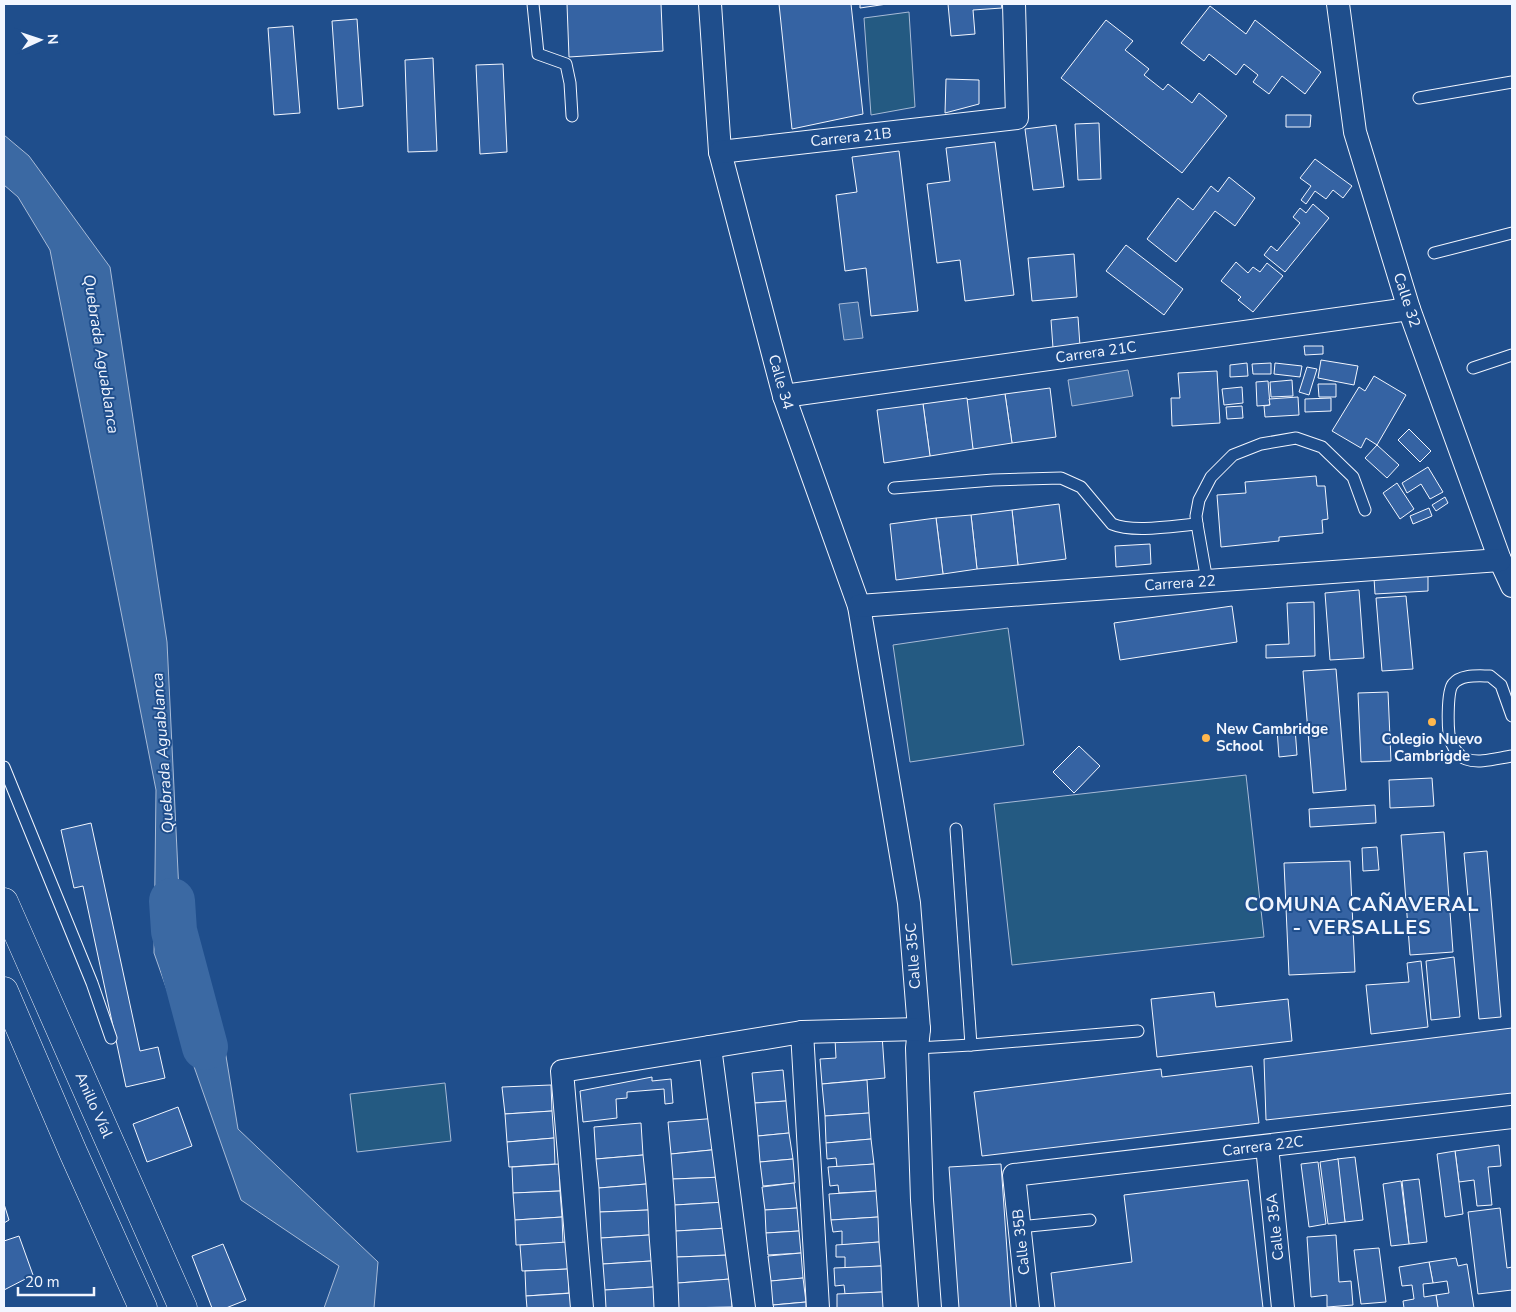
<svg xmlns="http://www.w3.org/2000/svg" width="1516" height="1312" viewBox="0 0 1516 1312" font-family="'Nunito Sans',sans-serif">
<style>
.green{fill:#245a82;stroke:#a8bbd7}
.water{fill:#3b69a3;stroke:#a8bbd7}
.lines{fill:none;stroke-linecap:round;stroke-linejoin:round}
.river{stroke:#3b69a3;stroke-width:46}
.building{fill:#3563a3;stroke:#f2f6ff}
.lane-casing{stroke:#f2f6ff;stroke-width:13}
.street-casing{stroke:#f2f6ff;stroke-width:24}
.highway-casing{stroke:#f2f6ff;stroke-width:29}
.lane{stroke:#1f4e8c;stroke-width:11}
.street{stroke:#1f4e8c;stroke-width:22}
.highway{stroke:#1f4e8c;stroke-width:28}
.poi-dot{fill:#ffb74d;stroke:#1f4e8c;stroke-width:2}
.labels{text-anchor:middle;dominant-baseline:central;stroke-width:4;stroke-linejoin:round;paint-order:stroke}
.street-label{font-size:15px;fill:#f2f6ff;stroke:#1f4e8c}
.poi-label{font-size:15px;font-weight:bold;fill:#f2f6ff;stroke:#1f4e8c;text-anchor:start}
.water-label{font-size:16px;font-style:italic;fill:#f2f6ff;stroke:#1f4e8c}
.district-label{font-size:20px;font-weight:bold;letter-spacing:1px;fill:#f2f6ff;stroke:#1f4e8c}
</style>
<rect width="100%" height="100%" fill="#1f4e8c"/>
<g class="green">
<polygon points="909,12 915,107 871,115 864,18"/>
<polygon points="1008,628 1024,745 910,762 893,645"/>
<polygon points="1246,775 1264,937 1012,965 994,804"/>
<polygon points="445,1083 451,1141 357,1152 350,1094"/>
</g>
<g class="water">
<polygon points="4,135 29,156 110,267 167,642 183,976 224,1044 238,1129 378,1262 374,1308 324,1308 339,1266 241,1200 154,953 156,790 50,250 18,197 4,185"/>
<polygon points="858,302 863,338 844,340 839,304"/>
<polygon points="1128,370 1133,396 1072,406 1068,380"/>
</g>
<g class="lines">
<polyline class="river" points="172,901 174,931 205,1047"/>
</g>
<g class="building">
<polygon points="567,4 661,4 663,51 569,57"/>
<polygon points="779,4 851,4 863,114 792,129"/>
<polygon points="860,4 887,4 860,8"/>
<polygon points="948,4 1001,4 1002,8 973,10 975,34 951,36"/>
<polygon points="1210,6 1246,34 1255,20 1321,72 1305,94 1282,76 1269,94 1253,82 1258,75 1244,64 1236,75 1209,54 1204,61 1181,43"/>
<polygon points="357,19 363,106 338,109 332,21"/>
<polygon points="1106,20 1133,41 1125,50 1149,69 1144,75 1163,90 1168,84 1192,103 1199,93 1227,116 1182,173 1061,78"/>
<polygon points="293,26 300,113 274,115 268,28"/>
<polygon points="433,58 437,151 408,152 405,60"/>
<polygon points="503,64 507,152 480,154 476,65"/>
<polygon points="946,79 979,80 979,104 945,113"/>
<polygon points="1286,115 1311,115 1310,127 1286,127"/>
<polygon points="1099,123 1101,179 1078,180 1075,124"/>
<polygon points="1056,125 1064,187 1033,190 1025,129"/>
<polygon points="995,142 1014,295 965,301 960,260 937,263 927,184 950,181 946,148"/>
<polygon points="899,151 918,311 871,316 866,268 845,271 836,195 857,192 852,157"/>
<polygon points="1315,159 1352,186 1343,198 1333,190 1326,199 1315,191 1306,204 1301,200 1311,186 1300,178"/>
<polygon points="1229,177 1255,198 1235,226 1215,211 1176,262 1147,239 1178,198 1193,210 1211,186 1218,192"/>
<polygon points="1313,204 1329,218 1285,272 1264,255 1271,246 1277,251 1300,223 1293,217 1300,208 1306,213"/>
<polygon points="1126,245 1183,289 1164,315 1106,271"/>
<polygon points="1074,254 1077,297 1032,301 1028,258"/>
<polygon points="1236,262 1248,273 1253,267 1260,272 1267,263 1283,276 1253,312 1238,300 1241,297 1221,281"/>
<polygon points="1078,317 1080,346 1053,348 1051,320"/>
<polygon points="1304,346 1323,346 1323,354 1305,355"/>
<polygon points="1321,360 1358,366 1354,385 1318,378"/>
<polygon points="1247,363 1248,376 1230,377 1230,365"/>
<polygon points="1271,363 1271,374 1253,374 1252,364"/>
<polygon points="1275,363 1302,366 1300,377 1274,374"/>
<polygon points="1307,367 1317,369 1309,395 1299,392"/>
<polygon points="1217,371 1220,423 1172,426 1171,398 1180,398 1178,373"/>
<polygon points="1374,376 1406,395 1377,445 1366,438 1361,448 1332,431 1359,387 1365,391"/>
<polygon points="1292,380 1293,396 1271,397 1270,382"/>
<polygon points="1268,381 1270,405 1257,406 1256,382"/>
<polygon points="1318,384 1336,384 1336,397 1319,397"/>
<polygon points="1242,387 1243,403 1224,405 1222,389"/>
<polygon points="1050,388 1056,437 1012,443 1005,394"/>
<polygon points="1005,394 1012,443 973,449 965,400"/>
<polygon points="1298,397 1299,415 1265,417 1264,406 1270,405 1269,399"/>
<polygon points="967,398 973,449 930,456 923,404"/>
<polygon points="1331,398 1331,411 1305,412 1305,399"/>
<polygon points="923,404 930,456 884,463 877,410"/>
<polygon points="1242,406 1243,418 1227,419 1226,407"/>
<polygon points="1409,429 1431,451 1420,462 1398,440"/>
<polygon points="1377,445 1399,465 1387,478 1365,458"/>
<polygon points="1428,467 1443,492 1430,499 1421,484 1407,493 1402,483"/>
<polygon points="1316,476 1317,486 1325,486 1328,519 1322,520 1323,533 1279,537 1279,541 1221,547 1217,495 1246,493 1245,482"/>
<polygon points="1397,483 1414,509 1400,519 1383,493"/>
<polygon points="1445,497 1448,503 1436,511 1432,505"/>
<polygon points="1059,504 1066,559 1018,565 1012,510"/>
<polygon points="1429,508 1432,516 1413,524 1410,516"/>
<polygon points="1012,510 1018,565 977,569 971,515"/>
<polygon points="971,515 977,569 943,574 936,518"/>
<polygon points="936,518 943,574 896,580 890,524"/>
<polygon points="1150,544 1151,564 1116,567 1115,546"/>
<polygon points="1428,575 1428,591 1375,594 1374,578"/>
<polygon points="1359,590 1364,658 1330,660 1325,593"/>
<polygon points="1406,596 1413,669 1382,671 1376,598"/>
<polygon points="1314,602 1315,656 1266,658 1266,645 1289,644 1287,603"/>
<polygon points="1232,606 1237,642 1120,660 1114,623"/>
<polygon points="1336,669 1346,790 1313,793 1303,671"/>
<polygon points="1388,692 1391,761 1361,762 1358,693"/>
<polygon points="1295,728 1297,755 1279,757 1277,729"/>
<polygon points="1079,746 1100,766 1074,793 1053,772"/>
<polygon points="1432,778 1434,806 1390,808 1389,780"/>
<polygon points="1375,805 1376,823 1310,827 1309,809"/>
<polygon points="91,823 140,1051 158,1047 165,1078 126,1087 83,886 74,888 61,830"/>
<polygon points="1444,832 1453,952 1410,955 1401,835"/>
<polygon points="1377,847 1379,870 1363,871 1362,848"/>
<polygon points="1487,851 1501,1017 1479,1019 1464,853"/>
<polygon points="1350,861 1355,972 1289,975 1284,863"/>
<polygon points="1454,957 1460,1017 1431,1020 1426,961"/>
<polygon points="1421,961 1428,1027 1371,1034 1366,985 1409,982 1407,963"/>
<polygon points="1214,992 1216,1007 1288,999 1292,1041 1157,1057 1151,999"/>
<polygon points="1512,1028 1512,1093 1266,1120 1264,1059"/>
<polygon points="882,1035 885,1078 822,1084 820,1059 836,1058 835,1039"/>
<polygon points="1252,1066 1259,1123 982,1156 974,1092 1161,1069 1162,1077"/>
<polygon points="783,1070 786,1101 755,1103 752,1073"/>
<polygon points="652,1077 652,1081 671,1079 673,1103 665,1104 664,1089 627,1092 627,1098 616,1099 617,1118 583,1122 580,1091"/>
<polygon points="867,1080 869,1113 825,1116 822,1084"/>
<polygon points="551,1085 552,1111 505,1114 502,1087"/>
<polygon points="786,1101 789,1133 758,1136 755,1103"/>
<polygon points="178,1107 192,1146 147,1162 133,1124"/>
<polygon points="552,1111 554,1138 507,1142 505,1114"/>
<polygon points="869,1113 871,1139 826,1143 825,1116"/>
<polygon points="718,1118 721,1149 671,1154 668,1122"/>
<polygon points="641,1123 643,1155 596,1159 594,1127"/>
<polygon points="789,1133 793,1159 760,1162 758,1136"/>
<polygon points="554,1138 555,1164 509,1167 507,1142"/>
<polygon points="871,1139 874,1164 837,1167 836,1158 827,1159 826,1143"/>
<polygon points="1499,1145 1501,1166 1488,1167 1492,1205 1477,1206 1474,1180 1459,1182 1455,1151"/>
<polygon points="721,1149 723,1177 673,1179 671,1154"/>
<polygon points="1455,1151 1463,1214 1445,1217 1437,1154"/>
<polygon points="643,1155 646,1184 599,1188 596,1159"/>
<polygon points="1355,1157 1363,1220 1345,1222 1337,1159"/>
<polygon points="793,1159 795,1183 763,1186 760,1162"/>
<polygon points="1338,1159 1345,1222 1328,1224 1320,1162"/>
<polygon points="1318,1162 1326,1224 1309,1227 1301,1164"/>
<polygon points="559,1164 560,1191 513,1193 512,1167"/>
<polygon points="874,1164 876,1191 839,1193 838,1185 830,1186 828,1167"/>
<polygon points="1001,1164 1011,1308 959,1308 949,1167"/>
<polygon points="723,1177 725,1202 675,1205 673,1179"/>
<polygon points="1419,1179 1427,1242 1409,1244 1402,1181"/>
<polygon points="1248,1180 1263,1308 1055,1308 1051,1273 1132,1262 1124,1195"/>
<polygon points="1401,1181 1409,1244 1391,1246 1383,1184"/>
<polygon points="794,1183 797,1208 765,1210 762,1187"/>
<polygon points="646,1184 648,1210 600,1212 599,1188"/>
<polygon points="560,1191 562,1217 515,1220 513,1193"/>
<polygon points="876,1191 878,1217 831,1220 829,1194"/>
<polygon points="725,1202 727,1228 676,1231 675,1205"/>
<polygon points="4,1204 9,1220 4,1223"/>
<polygon points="797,1208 799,1231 766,1233 765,1210"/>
<polygon points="1500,1208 1507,1268 1512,1267 1512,1290 1478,1294 1468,1212"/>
<polygon points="648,1210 649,1235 601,1238 600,1212"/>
<polygon points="562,1217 563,1243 516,1245 515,1220"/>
<polygon points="878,1217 879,1242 842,1245 842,1231 833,1232 831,1220"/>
<polygon points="727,1228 729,1255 677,1257 676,1231"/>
<polygon points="799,1231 801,1253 768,1255 766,1233"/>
<polygon points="649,1235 651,1261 603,1264 601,1238"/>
<polygon points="1336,1235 1339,1282 1351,1281 1353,1305 1327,1307 1327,1295 1311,1297 1307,1237"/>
<polygon points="19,1236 33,1275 4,1290 4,1241"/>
<polygon points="567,1242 568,1269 522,1271 520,1245"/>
<polygon points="879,1242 881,1266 845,1268 845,1257 836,1257 836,1245"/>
<polygon points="223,1244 246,1300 226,1308 212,1308 192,1256"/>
<polygon points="1379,1248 1386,1302 1361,1304 1354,1250"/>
<polygon points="801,1253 803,1278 771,1281 768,1256"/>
<polygon points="729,1255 730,1279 678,1283 677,1257"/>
<polygon points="1456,1258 1458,1266 1467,1264 1474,1308 1438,1308 1436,1295 1449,1293 1447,1281 1433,1283 1429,1262"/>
<polygon points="651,1261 653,1287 605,1290 603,1264"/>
<polygon points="1429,1262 1433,1283 1423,1284 1424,1297 1436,1295 1438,1308 1404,1308 1403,1301 1414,1299 1412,1285 1402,1286 1399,1267"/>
<polygon points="881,1266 882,1292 845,1294 844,1285 835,1286 834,1268"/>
<polygon points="568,1269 569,1293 526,1296 525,1271"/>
<polygon points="803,1278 806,1302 773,1305 771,1281"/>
<polygon points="730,1279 732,1307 679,1308 678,1283"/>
<polygon points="653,1287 654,1308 606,1308 605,1290"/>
<polygon points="882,1292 883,1308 837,1308 837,1294"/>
<polygon points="573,1293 574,1308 527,1308 526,1296"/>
<polygon points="806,1302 806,1308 774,1308 773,1305"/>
</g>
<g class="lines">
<g class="lane-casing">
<g id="lane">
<polyline points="533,4 538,54 566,64 570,83 572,116"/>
<polyline points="1419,98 1512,82"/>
<polyline points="1434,253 1512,233"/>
<polyline points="1473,368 1512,355"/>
<path d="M894 488 993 480 1061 478 1081 487 1112 524C1133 533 1173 526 1197 524L1196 516 1199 500 1211 477 1233 455 1261 444 1296 438 1322 447 1353 477 1365 510"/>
<polyline points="1197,524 1207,581"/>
<path d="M1512 716 1501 685 1490 676C1478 676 1461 674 1453 684 1447 691 1447 733 1451 742 1454 749 1458 756 1466 759 1479 764 1498 758 1512 756"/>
<polyline points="4,767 92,983 111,1038"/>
<polyline points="956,829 971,1045"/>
<polyline points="917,1048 971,1045 1138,1031"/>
<polyline points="1019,1227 1090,1220"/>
</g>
</g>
<g class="street-casing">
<g id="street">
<polyline points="710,4 720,152 784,396 859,606 909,903 919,1029 917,1048 922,1200 930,1308"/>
<polyline points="1338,4 1355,132 1409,309 1500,560 1512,586"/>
<polyline points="720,152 1017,118 1014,4"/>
<polyline points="784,396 1409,309"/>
<polyline points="859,606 1500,560"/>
<polyline points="802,1032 818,1308"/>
<polyline points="710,1047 744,1308"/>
<polyline points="1267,1146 1283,1308"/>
<polyline points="582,1308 562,1071 802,1032 919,1029"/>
<polyline points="1028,1308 1014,1175 1512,1117"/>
</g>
</g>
<g class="highway-casing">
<g id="highway">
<polyline points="4,902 183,1308"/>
<polyline points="4,991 73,1152 143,1308"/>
</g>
</g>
<use href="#lane" class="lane"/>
<use href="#street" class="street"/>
<use href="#highway" class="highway"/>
</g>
<g class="poi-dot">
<circle cx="1432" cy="722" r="5"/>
<circle cx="1206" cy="738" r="5"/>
</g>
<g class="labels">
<g class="street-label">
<text transform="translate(851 137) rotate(-6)">Carrera 21B</text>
<text transform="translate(1407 300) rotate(72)">Calle 32</text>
<text transform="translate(1096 352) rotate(-8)">Carrera 21C</text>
<text transform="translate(781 382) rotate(74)">Calle 34</text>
<text transform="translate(1180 583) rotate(-4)">Carrera 22</text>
<text transform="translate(913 956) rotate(-94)">Calle 35C</text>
<text transform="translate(94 1105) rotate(66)">Anillo Víal</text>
<text transform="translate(1263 1146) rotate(-7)">Carrera 22C</text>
<text transform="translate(1275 1227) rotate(-96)">Calle 35A</text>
<text transform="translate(1021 1242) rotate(-96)">Calle 35B</text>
</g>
<g class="poi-label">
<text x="1216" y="729">New Cambridge<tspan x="1216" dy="17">School</tspan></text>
<text x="1432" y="739" text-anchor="middle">Colegio Nuevo<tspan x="1432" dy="17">Cambrigde</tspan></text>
</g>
<g class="water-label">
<text transform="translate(101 354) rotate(81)">Quebrada Aguablanca</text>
<text transform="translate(163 753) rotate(-94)">Quebrada Aguablanca</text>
</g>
<g class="district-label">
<text x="1362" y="904">COMUNA CAÑAVERAL<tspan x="1362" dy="23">- VERSALLES</tspan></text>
</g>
</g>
<rect width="1516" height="1312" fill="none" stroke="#f2f6ff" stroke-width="10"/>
<g transform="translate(40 40) rotate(87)" stroke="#1f4e8c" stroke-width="4" paint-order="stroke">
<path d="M0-4L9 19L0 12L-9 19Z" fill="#f2f6ff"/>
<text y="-8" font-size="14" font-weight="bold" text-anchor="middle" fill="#f2f6ff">N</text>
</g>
<path d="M18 1287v8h76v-8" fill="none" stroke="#f2f6ff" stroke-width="2.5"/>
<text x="25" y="1287" font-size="15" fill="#f2f6ff" stroke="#1f4e8c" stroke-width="4" paint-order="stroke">20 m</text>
</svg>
